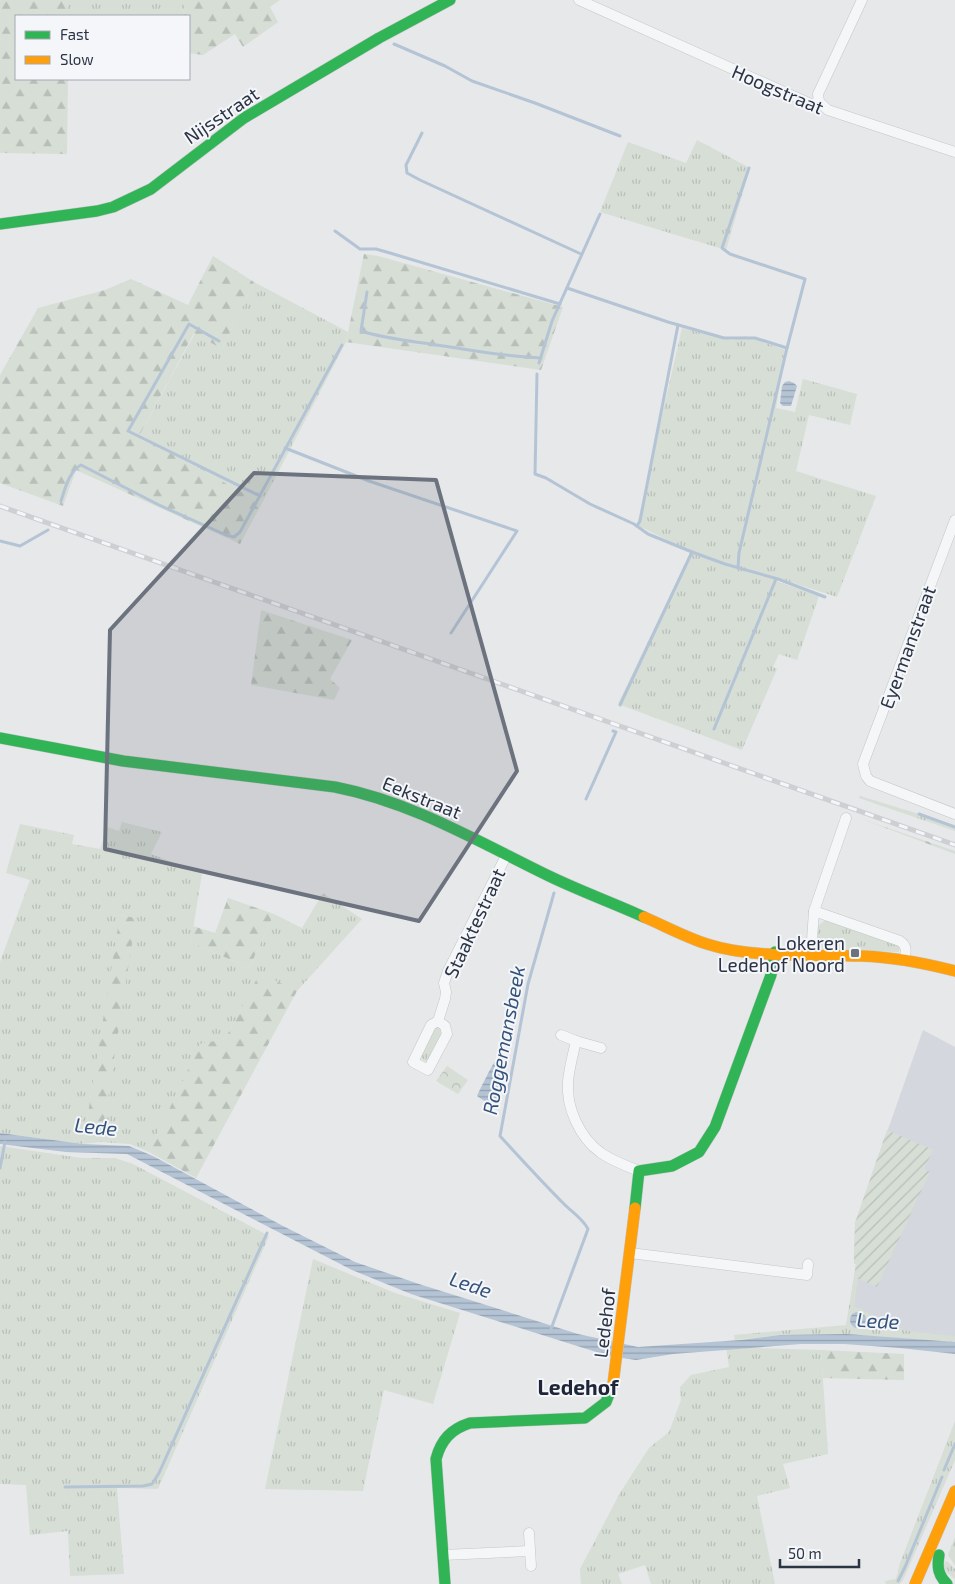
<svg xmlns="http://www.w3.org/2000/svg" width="955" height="1584" viewBox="0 0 955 1584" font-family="'Exo 2',sans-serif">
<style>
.built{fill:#d4d7dd}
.grass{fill:url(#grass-tufts)}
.forest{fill:url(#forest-firs)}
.park{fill:url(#park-crowns)}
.garden{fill:url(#garden-furrows)}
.water{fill:url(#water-rules)}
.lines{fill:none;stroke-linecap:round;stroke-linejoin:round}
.stream{stroke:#b4c4d5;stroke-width:3}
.street-casing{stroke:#c4c6c8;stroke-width:11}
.fast-casing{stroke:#c4c6c8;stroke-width:12}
.slow-casing{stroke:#c4c6c8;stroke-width:12}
.street{stroke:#f5f6f7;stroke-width:10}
.fast{stroke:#30b455;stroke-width:11}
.slow{stroke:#ff9f0a;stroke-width:11}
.rail-casing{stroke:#cecfd2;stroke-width:5}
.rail{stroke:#f4f6f9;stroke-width:3;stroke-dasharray:9;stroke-linecap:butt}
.marked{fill:#6c737f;fill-opacity:0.2;stroke:#6c737f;stroke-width:4;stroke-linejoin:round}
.poi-dot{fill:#6c737f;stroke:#f4f6f9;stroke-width:2}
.labels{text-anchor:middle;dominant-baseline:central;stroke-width:4;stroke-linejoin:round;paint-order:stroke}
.street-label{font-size:19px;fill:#2b3445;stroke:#f4f6f9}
.poi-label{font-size:19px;fill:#2b3445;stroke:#f4f6f9;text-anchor:end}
.water-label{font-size:20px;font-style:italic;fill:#34527a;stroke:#f4f6f9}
.quarter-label{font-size:21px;font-weight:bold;fill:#1d2536;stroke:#f4f6f9}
</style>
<defs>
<pattern id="grass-tufts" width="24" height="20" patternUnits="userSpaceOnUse" patternTransform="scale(1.25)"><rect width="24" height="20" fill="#d6ded6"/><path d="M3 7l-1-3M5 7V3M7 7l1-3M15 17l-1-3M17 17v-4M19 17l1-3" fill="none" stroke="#b8bfb9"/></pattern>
<pattern id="forest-firs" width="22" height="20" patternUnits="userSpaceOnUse" patternTransform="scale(1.25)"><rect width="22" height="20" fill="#d6ded6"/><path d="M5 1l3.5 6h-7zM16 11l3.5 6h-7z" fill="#b8bfb9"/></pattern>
<pattern id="park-crowns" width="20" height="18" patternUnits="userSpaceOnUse" patternTransform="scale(1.25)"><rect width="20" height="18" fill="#d6ded6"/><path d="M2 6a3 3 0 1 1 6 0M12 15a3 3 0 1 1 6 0" fill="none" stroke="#b8bfb9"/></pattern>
<pattern id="garden-furrows" width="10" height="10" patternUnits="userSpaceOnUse" patternTransform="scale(1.25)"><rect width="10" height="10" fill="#d6ded6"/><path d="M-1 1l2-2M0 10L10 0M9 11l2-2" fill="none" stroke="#b8bfb9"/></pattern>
<pattern id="water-rules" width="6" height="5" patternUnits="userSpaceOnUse" patternTransform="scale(1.25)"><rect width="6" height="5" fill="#b4c4d5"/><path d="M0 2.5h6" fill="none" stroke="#93a0af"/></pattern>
</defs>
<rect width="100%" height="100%" fill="#e6e8ea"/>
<polygon class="built" points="923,1030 955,1047 955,1342 847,1334 846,1328 856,1264 854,1264 855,1223"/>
<g class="grass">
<polygon points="68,0 186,0 183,12 184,16 68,16"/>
<polygon points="697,140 750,168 726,250 600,212 628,142 686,163"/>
<polygon points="254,282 348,332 346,342 262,503 139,436 195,333 222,349"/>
<polygon points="682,328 733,340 745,336 786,350 776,408 795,412 803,379 857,394 850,425 809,415 796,471 876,496 837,597 775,577 776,581 819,596 797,660 779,654 773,667 777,669 742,750 618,704 691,552 637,525"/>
<polygon points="860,796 955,825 955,831 859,798"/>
<polygon points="122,822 162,832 151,854 202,873 191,942 249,968 274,914 302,928 323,893 362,919 297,991 260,974 225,1039 200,1045 149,1152 130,1144 101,1142 135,918 121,915 83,1144 0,1133 0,962 30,880 6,873 20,824 74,835 72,844 100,849 107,827 119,831"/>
<polygon points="824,921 828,921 895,944 900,947 899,951 898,952 823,949 818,943 818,926"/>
<polygon points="437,1025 444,1031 428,1061 424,1061 420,1056 434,1027"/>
<polygon points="0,1146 81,1158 115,1158 133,1164 269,1236 158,1489 117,1488 124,1574 70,1576 68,1531 30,1535 26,1485 0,1484"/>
<polygon points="313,1259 395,1293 460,1313 433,1404 384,1390 363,1491 265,1489"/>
<polygon points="854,1277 858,1279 854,1306 907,1331 955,1336 955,1342 847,1334 780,1335 735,1340 734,1335 846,1325"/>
<polygon points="726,1347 821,1350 828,1454 783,1464 790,1488 757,1496 775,1584 651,1584 645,1565 618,1574 622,1584 581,1584 580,1569 620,1493 649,1448 669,1432 681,1400 680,1387 691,1375 729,1367"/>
<polygon points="955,1421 955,1460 904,1578 900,1584 886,1584 885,1581 896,1579 900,1563"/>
<polygon points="955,1537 955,1566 948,1555"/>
<polygon points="947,1561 955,1569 955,1579 947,1573 944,1567 945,1562"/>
</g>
<g class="forest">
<polygon points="0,0 68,0 68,16 16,16 16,79 68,79 67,154 0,153"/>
<polygon points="185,0 280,0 270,7 278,22 243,47 235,34 203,55 189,53 190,36 189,16 184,16 183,13"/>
<polygon points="364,254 378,256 563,307 541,370 346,342"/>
<polygon points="213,256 254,282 222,349 194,333 139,436 262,503 240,544 76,470 63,506 0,483 0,375 38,308 105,290 131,279 188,305"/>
<polygon points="261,610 352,640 330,679 340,688 334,700 251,685"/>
<polygon points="859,818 955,851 955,854"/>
<polygon points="228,898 274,914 249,968 191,942 193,926 215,933"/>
<polygon points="120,915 136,918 101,1142 83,1144"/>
<polygon points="260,973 297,991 196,1178 149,1152 200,1044 225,1039"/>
<polygon points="821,1350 904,1354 904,1380 823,1378"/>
</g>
<polygon class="park" points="447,1066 468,1080 458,1094 436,1081"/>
<polygon class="garden" points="887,1130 938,1152 933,1150 924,1169 930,1172 877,1287 854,1277 856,1264 854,1264 855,1223"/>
<g class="water">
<polygon points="789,381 794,383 797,386 791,406 783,406 780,403 782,386 785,382"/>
<path d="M497 1059H500C505 1069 500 1099 492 1106L477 1096C480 1090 493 1062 497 1059Z"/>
<polygon points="0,1133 83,1144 129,1146 153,1156 283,1226 355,1262 419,1284 578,1334 638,1347 741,1340 780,1335 847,1334 955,1342 955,1354 900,1348 844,1344 801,1344 673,1354 636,1360 609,1356 411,1294 352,1270 127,1154 66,1152 0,1144"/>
<circle cx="858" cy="1320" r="8"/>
</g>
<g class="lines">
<g class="stream">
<polyline points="394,44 445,66 472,81 535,103 620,136"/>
<polyline points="422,133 406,165 407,173 420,180 581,254"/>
<polyline points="335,231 360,249 376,249 390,253 560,304"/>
<polyline points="567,288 668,322 724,338 755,338 787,348 805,279 730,254 722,248 749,168"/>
<path d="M367 292 361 331C386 339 412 341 437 345 471 350 506 357 541 358"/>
<polyline points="219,341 189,324 128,431 260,496"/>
<polyline points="539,363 552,321 600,214"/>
<polyline points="537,374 535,474 546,478 590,504 634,524 648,534 692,552 725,564 778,579 825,597"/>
<polyline points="285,448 369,481 517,531 451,633"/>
<path d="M61 501C65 489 69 471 81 465L159 505 226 535 234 537 240 532 342 345"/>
<polyline points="637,526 640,521 678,325"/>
<polyline points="0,541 20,546 48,530"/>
<polyline points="738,568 739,553 787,348"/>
<polyline points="620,705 692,552"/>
<polyline points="714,729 776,579"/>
<polyline points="586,799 616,732 613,731"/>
<polyline points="919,814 955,827"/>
<polyline points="0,1168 5,1142"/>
<path d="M551 1329 588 1229C583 1219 572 1212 564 1204 542 1182 521 1159 500 1136L528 984 554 893"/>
<polyline points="944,1470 955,1444"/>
<polyline points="65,1487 143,1486 152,1484 159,1473 267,1233"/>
<polyline points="898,1581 905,1567 942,1477"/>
</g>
<g class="street-casing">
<g id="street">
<polyline points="579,0 811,104 819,102 828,110 955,152"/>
<polyline points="819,102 818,94 862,0"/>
<polyline points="955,520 863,764 866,776 870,781 955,814"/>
<path d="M814 911 900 941C907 946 906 950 905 958"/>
<polyline points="811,954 814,911 846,818"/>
<polyline points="438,1021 445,1026 447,1034 428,1070 413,1062 431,1025 438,1021 445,999 446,992 444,983 448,971 507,854"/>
<path d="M561 1035 576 1041C573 1055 569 1068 568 1082 566 1108 580 1138 601 1153 613 1161 626 1166 639 1171"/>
<polyline points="576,1041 601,1048"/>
<polyline points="630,1253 807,1275 808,1264"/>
<polyline points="529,1533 531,1566"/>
<polyline points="443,1555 529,1551"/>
</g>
</g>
<g class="fast-casing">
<g id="fast">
<polyline points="0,224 97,211 113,207 151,189 244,118 379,38 450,0"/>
<path d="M0 738 123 761 335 787C412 802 479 842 549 876 580 891 613 903 644 917"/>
<polyline points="635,1208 639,1171 672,1166 699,1152 715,1127 771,975 775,952"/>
<path d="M939 1555C937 1567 938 1575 947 1584"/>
<path d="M445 1584 436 1459C441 1440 451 1429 470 1423L585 1418 606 1402 613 1384"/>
</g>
</g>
<g class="slow-casing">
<g id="slow">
<path d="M644 917C665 926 685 937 707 944 753 959 813 954 862 956 894 957 924 963 955 971"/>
<polyline points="613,1384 635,1208"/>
<polyline points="915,1584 955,1491"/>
</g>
</g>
<use href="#street" class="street"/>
<use href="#fast" class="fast"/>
<use href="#slow" class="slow"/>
<g class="rail-casing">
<polyline id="rail" points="0,506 955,845"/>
</g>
<use href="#rail" class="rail"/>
</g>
<path class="marked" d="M254 473 436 480 517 771 419 921 105 849 110 630Z"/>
<rect class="poi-dot" x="850" y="948" width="10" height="10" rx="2.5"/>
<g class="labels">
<g class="street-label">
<text transform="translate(778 89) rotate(23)">Hoogstraat</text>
<text transform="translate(221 115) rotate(-34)">Nijsstraat</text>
<text transform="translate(907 647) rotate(-70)">Eyermanstraat</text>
<text transform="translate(422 797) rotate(22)">Eekstraat</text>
<text transform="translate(474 923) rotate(-65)">Staaktestraat</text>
<text transform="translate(604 1323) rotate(-83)">Ledehof</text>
</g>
<g class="poi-label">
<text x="845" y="942">Lokeren<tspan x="845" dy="22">Ledehof Noord</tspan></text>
</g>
<g class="water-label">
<text transform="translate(503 1040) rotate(-79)">Roggemansbeek</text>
<text transform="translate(96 1126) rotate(6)">Lede</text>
<text transform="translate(471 1284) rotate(19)">Lede</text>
<text transform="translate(878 1320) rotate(3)">Lede</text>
</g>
<g class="quarter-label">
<text x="578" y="1386">Ledehof</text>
</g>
</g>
<rect x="15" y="15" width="175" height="65" fill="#f4f6f9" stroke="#a4a8b1"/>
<rect x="25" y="31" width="25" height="8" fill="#30b455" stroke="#a4a8b1"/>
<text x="60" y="40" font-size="15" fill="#2b3445">Fast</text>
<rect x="25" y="56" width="25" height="8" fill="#ff9f0a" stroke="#a4a8b1"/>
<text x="60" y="65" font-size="15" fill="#2b3445">Slow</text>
<path d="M780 1559v8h79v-8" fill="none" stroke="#2b3445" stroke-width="2.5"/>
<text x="788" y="1559" font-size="15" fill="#2b3445" stroke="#f4f6f9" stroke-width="4" paint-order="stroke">50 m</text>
</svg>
